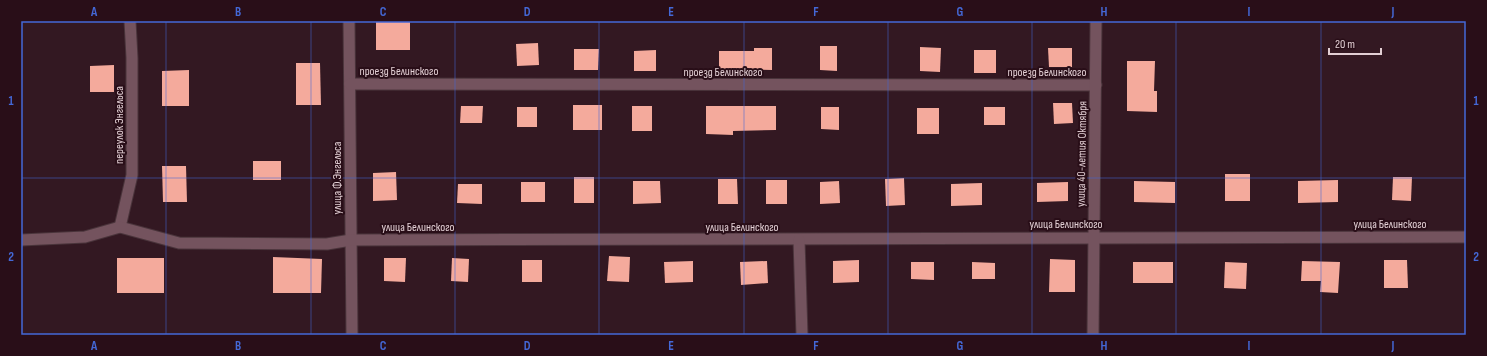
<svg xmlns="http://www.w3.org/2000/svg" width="1487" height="356" viewBox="0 0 1487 356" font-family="'Sofia Sans Condensed',sans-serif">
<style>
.building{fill:#f4aa9c}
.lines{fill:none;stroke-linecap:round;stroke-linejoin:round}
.minor-casing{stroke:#4a343b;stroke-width:13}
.minor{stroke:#74535e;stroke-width:11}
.grid{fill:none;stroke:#4468d7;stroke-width:1;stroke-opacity:0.55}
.labels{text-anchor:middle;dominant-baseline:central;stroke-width:4;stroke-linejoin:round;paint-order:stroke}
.street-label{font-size:12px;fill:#e2cfd4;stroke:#290e18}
.neatline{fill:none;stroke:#4468d7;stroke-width:1.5}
.grid-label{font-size:13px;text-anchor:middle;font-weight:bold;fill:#4468d7}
</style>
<rect width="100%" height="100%" fill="#331822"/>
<g class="building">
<rect x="376" y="21" width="34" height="29"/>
<polygon points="538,43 539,65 517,66 516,44"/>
<polygon points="820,46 837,46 837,71 820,70"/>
<polygon points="920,47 941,48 940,72 920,71"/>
<polygon points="754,48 772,48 772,70 719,69 719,51 754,51"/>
<polygon points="1048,48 1072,48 1072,67 1049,67"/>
<polygon points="574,49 599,49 598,70 574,70"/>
<polygon points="656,50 656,71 634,71 634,51"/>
<rect x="974" y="50" width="22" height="23"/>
<polygon points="1127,61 1155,61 1154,91 1157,91 1157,112 1127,111"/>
<polygon points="296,63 320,63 321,105 296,105"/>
<polygon points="114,65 114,92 90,92 90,66"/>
<polygon points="189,70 189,106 162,106 162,71"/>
<polygon points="1053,103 1072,103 1073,123 1054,124"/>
<rect x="573" y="105" width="29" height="25"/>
<polygon points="461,106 483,106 482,123 460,123"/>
<rect x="632" y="106" width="20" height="25"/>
<polygon points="706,106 776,106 776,130 733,131 733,135 706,134"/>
<rect x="517" y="107" width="20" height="20"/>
<polygon points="821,107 839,107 839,130 821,129"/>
<rect x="984" y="107" width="21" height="18"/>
<rect x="917" y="108" width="22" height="26"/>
<rect x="253" y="161" width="28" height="19"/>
<polygon points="162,166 186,166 187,202 163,202"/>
<polygon points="396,172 397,200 373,201 373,173"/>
<rect x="1225" y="174" width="25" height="27"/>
<rect x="574" y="177" width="20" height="26"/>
<polygon points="1393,177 1412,177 1411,201 1392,200"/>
<polygon points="904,178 905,205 886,206 885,179"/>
<polygon points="718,179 737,179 738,204 718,204"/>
<rect x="766" y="180" width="21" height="24"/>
<polygon points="1338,180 1338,202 1298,203 1298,181"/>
<polygon points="633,181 660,181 661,203 633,204"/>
<polygon points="839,181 840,203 820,204 820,182"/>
<polygon points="1134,181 1175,182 1175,203 1134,202"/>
<rect x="521" y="182" width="24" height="20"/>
<polygon points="1068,182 1068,201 1037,202 1037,183"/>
<polygon points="982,183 982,205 951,206 951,184"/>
<polygon points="458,184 482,184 482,204 457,203"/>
<polygon points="609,256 630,257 629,282 607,281"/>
<polygon points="273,257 322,259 321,293 273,293"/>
<rect x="117" y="258" width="47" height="35"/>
<polygon points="384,258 406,258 405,282 384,281"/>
<polygon points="452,258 469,259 468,282 451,281"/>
<polygon points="1050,259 1075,260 1075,292 1049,292"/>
<rect x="522" y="260" width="20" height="22"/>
<polygon points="859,260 859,282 833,283 833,261"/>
<polygon points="1384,260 1407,260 1408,288 1384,288"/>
<polygon points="693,261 693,282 665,283 664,262"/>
<polygon points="767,261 768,283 741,285 740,262"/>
<polygon points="1302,261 1340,262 1338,293 1320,292 1321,281 1301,281"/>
<polygon points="911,262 934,262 934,280 911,279"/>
<polygon points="972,262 995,263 995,279 972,279"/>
<rect x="1133" y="262" width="40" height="21"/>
<polygon points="1225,262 1247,263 1246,289 1224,288"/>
</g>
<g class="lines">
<g class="minor-casing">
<g id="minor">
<polyline points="349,21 352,335"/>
<polyline points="350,84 1096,85"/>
<polyline points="120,227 132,175 132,58 130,21"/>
<polyline points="21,240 85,237 120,227 179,243 327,244 351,240 1466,237"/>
<polyline points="799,240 802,335"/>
<polyline points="1093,335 1096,21"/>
</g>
</g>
<use href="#minor" class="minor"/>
</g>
<path class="grid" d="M166 21V335M311 21V335M455 21V335M599 21V335M744 21V335M888 21V335M1032 21V335M1176 21V335M1321 21V335M21 178H1466"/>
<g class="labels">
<g class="street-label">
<text x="399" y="71">проезд Белинского</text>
<text x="723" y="72">проезд Белинского</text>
<text x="1047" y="72">проезд Белинского</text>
<text transform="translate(119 125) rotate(-90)">переулок Энгельса</text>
<text transform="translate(1082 154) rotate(-89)">улица 40-летия Октября</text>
<text transform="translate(337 178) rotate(-90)">улица Ф.Энгельса</text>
<text x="1066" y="224">улица Белинского</text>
<text x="1390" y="224">улица Белинского</text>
<text x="418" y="227">улица Белинского</text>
<text x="742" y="227">улица Белинского</text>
</g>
</g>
<rect width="1487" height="356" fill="none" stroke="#290e18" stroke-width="44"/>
<path d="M1329 48v6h52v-6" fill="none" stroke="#e2cfd4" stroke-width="2"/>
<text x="1335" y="48" font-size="12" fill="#e2cfd4" stroke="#290e18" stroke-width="3" paint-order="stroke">20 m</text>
<rect x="22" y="22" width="1443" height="312" class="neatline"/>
<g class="grid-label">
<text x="94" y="16">A</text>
<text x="238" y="16">B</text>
<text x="383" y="16">C</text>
<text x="527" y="16">D</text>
<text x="671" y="16">E</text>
<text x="816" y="16">F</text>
<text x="960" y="16">G</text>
<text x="1104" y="16">H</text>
<text x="1249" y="16">I</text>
<text x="1393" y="16">J</text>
<text x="11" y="105">1</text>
<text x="1476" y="105">1</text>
<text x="11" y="261">2</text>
<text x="1476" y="261">2</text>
<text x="94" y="350">A</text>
<text x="238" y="350">B</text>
<text x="383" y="350">C</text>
<text x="527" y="350">D</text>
<text x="671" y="350">E</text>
<text x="816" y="350">F</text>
<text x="960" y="350">G</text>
<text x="1104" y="350">H</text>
<text x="1249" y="350">I</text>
<text x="1393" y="350">J</text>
</g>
</svg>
